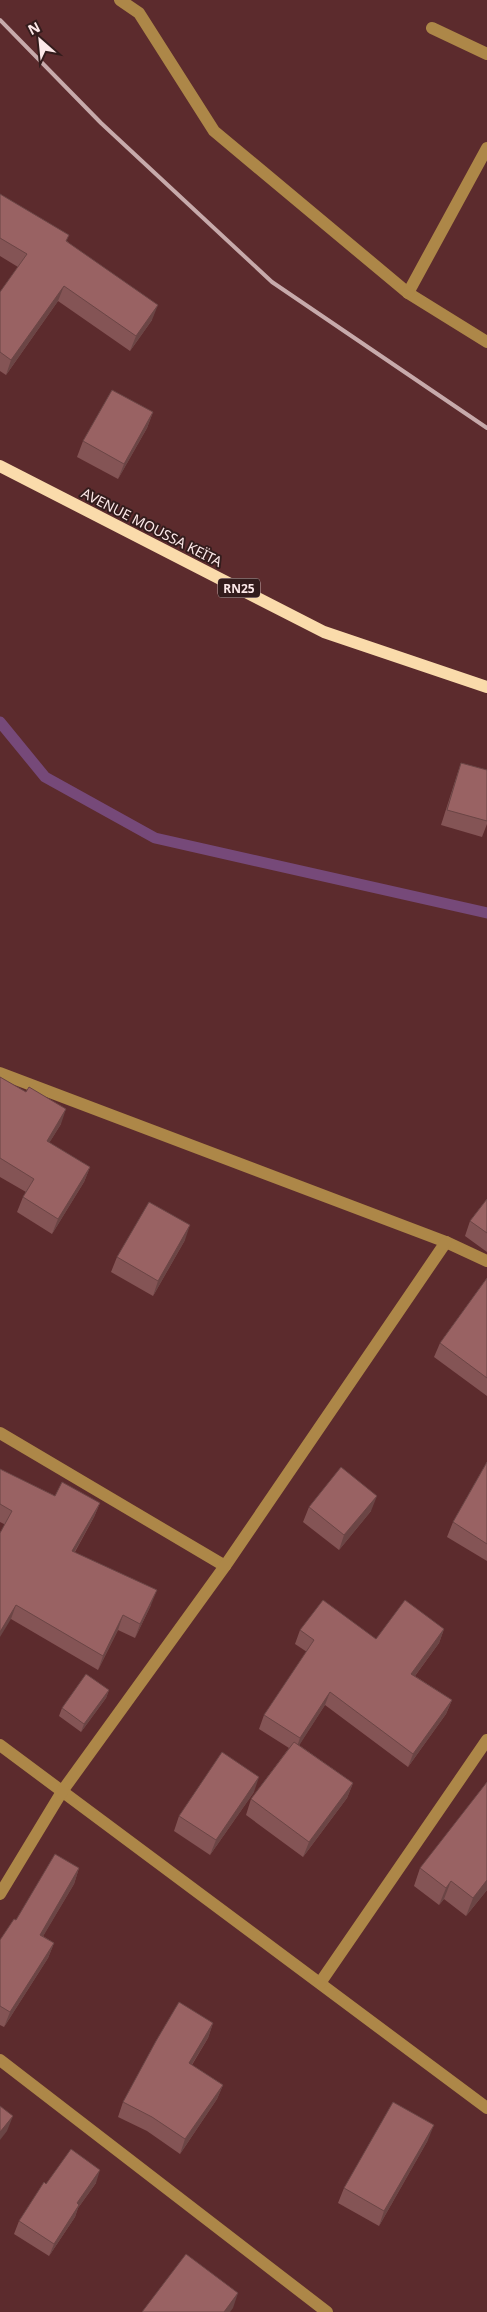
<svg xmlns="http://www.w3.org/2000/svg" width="487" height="2312" viewBox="0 0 487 2312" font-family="'Noto Sans',sans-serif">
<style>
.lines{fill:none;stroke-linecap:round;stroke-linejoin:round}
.stream{stroke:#764979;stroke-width:11}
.minor{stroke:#ad8748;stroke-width:12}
.major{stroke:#fadbab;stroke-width:12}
.rail{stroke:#c7aaab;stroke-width:4}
.wall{fill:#845455}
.shaded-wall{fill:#6b4545}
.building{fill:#996263;stroke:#6b4545}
.labels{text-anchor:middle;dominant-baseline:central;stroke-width:4;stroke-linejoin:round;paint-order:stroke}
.shield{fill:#331c1c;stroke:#c0abab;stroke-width:1}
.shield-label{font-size:12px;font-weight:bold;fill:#fce8e8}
.street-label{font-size:14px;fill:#fce8e8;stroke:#331c1c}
</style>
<rect width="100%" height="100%" fill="#5c2b2d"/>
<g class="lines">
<polyline class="stream" points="0,722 45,777 155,838 487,913"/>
<g class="minor">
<polyline points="120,0 139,13 214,131 408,293 487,342"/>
<polyline points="432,28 487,54"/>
<polyline points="408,293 487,148"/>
<polyline points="0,1073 446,1242 487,1261"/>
<polyline points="0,1433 225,1566"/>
<polyline points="0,1745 487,2108"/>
<polyline points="0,1894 63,1790 225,1566 446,1242"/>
<polyline points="320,1983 487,1740"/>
<polyline points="0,2060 327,2312"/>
</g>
<polyline class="major" points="0,466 324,632 487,687"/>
<polyline class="rail" points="0,20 101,123 272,282 487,428"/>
</g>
<g class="wall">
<polygon points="0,194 67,241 152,320 130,351 58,301 6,375 0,371 0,292 18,267 0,256"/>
<polygon points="153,412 147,428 118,479 77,457 83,441"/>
<polygon points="461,763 487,770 487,824 482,837 441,825 456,778"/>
<polygon points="0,1077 26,1092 61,1124 49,1143 90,1167 84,1182 52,1234 17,1212 23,1197 26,1192 0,1177"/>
<polygon points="487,1199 487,1252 465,1236 470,1221"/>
<polygon points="185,1240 153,1296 111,1272 117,1257"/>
<polygon points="487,1278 487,1396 434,1357 440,1343"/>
<polygon points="487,1462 487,1561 447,1537 453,1522"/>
<polygon points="0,1469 55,1496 100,1503 94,1517 75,1552 151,1605 135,1638 118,1630 98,1670 11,1619 4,1524 0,1522"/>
<polygon points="309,1507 371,1511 339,1550 303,1522"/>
<polygon points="444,1629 439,1643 415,1676 452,1700 446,1714 408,1767 325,1705 299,1745 353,1783 347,1798 303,1857 246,1815 251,1799 289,1748 259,1729 264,1715 307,1652 295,1644 300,1630 376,1639"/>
<polygon points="109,1690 106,1698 81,1732 59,1716 62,1708"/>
<polygon points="254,1792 210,1855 174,1831 179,1816"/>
<polygon points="79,1868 74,1884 43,1936 54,1943 48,1958 4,2027 0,2025 0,1940 16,1920"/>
<polygon points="420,1868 487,1890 466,1916 444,1899 439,1905 414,1886"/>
<polygon points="213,2023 208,2038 192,2065 223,2085 217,2099 180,2154 147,2131 118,2117 123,2102"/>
<polygon points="428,2140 379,2226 338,2203 344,2188"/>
<polygon points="96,2183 78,2208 75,2217 49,2256 14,2234 19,2221 46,2184"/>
</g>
<g class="shaded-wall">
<polygon points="64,286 58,301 6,375 11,360"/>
<polygon points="158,305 152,320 130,351 136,336"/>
<polygon points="153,412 147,428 118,479 124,464"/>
<polygon points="66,1109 61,1124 41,1156 47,1141"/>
<polygon points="90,1167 84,1182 52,1234 58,1219"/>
<polygon points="190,1225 185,1240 153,1296 158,1281"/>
<polygon points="377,1496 371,1511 339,1550 344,1535"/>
<polygon points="100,1503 94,1517 67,1565 72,1551"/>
<polygon points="157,1590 151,1605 135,1638 140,1624"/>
<polygon points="16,1605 11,1619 0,1637 0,1632"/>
<polygon points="123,1615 118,1630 98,1670 103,1656"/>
<polygon points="444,1629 439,1643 406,1688 411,1674"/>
<polygon points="109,1690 106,1698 81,1732 84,1724"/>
<polygon points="330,1692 325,1705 295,1752 300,1738"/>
<polygon points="452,1700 446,1714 408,1767 413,1754"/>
<polygon points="259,1777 254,1792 210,1855 216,1840"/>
<polygon points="353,1783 347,1798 303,1857 309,1842"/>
<polygon points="79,1868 74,1884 35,1950 40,1935"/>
<polygon points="487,1880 487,1890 466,1916 473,1898"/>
<polygon points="451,1881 444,1899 439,1905 446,1888"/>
<polygon points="54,1943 48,1958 4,2027 10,2012"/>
<polygon points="213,2023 208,2038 184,2077 189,2063"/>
<polygon points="223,2085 217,2099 180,2154 185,2139"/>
<polygon points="13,2116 7,2131 0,2140 0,2132"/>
<polygon points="434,2125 428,2140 379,2226 384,2211"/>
<polygon points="100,2170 96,2183 78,2208 75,2217 49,2256 54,2244 77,2203"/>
<polygon points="238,2293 233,2308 230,2312 224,2312"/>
</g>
<g class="building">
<polygon points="0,194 69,235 66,241 158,305 136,336 64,286 11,360 0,352 0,292 27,254 0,238"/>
<polygon points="112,390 153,412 124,464 83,441"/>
<polygon points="461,763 487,770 487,821 447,810"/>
<polygon points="0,1077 26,1092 29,1087 66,1109 47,1141 90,1167 58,1219 23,1197 34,1179 0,1158"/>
<polygon points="487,1199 487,1233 470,1221"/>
<polygon points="149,1202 190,1225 158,1281 117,1257"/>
<polygon points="487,1278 487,1378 440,1343"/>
<polygon points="487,1462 487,1544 453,1522"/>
<polygon points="341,1467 377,1496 344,1535 309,1507"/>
<polygon points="0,1469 55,1496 62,1482 100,1503 72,1551 157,1590 140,1624 123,1615 103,1656 16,1605 0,1632 0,1533 12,1511 0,1504"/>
<polygon points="323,1600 376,1639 405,1600 444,1629 411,1674 452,1700 413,1754 330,1692 300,1738 264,1715 314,1640 300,1630"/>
<polygon points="86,1674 109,1690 84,1724 62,1708"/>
<polygon points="294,1742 353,1783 309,1842 251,1799"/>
<polygon points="222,1752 259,1777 216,1840 179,1816"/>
<polygon points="487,1782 487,1880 473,1898 451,1881 446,1888 420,1868"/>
<polygon points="55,1854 79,1868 40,1935 54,1943 10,2012 0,2006 0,1940 14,1919 16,1920"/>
<polygon points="179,2002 213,2023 189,2063 223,2085 185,2139 152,2117 123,2102 156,2041"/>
<polygon points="393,2102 434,2125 384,2211 344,2188"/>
<polygon points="0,2106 13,2116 0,2132"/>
<polygon points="71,2149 100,2170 77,2203 79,2205 54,2244 19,2221 44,2182 46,2184"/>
<polygon points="186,2254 238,2293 224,2312 142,2312"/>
</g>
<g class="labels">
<rect class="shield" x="218" y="578.5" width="42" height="19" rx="4"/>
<g class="shield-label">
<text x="239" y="588">RN25</text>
</g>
<g class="street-label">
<text transform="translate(152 527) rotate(27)">AVENUE MOUSSA KEÏTA</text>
</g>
</g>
<g transform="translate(40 40) rotate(333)" stroke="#331c1c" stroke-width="4" paint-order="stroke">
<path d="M0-4L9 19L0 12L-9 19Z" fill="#fce8e8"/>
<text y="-8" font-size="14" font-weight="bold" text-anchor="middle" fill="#fce8e8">N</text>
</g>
</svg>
